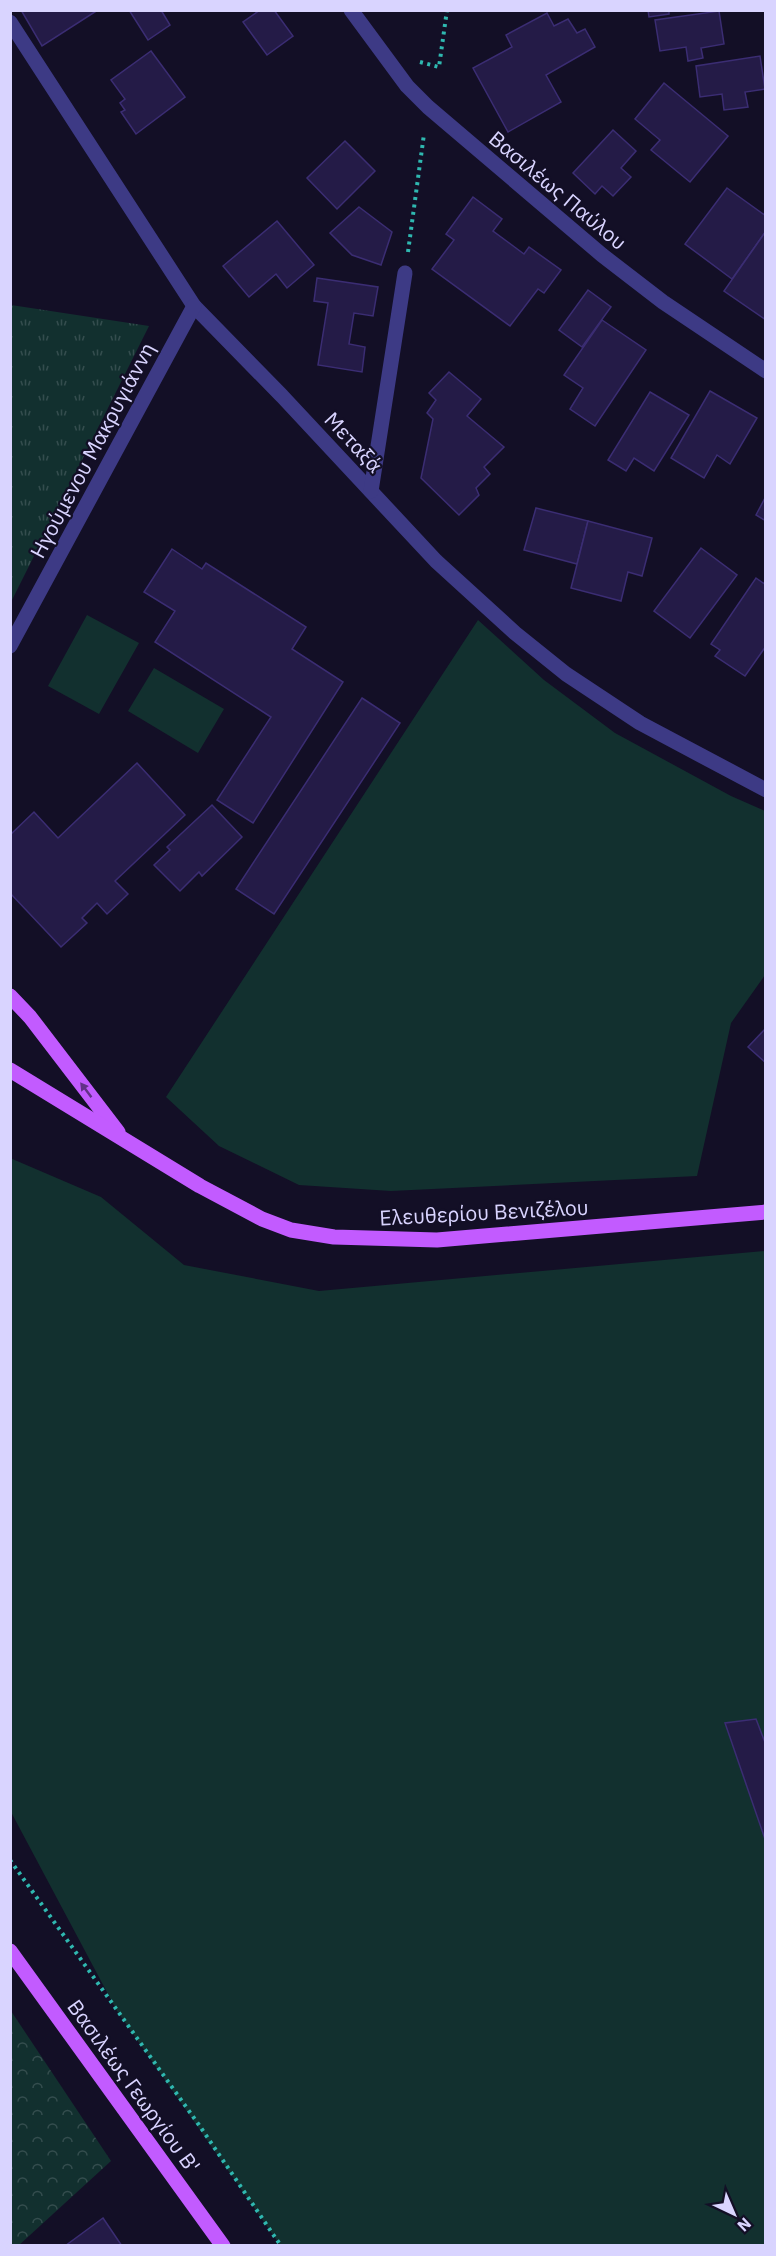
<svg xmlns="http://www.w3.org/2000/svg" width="776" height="2256" viewBox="0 0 776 2256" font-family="'IBM Plex Sans',sans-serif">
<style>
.grass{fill:#12302f}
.forest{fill:url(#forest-crowns)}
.park{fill:url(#park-tufts)}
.building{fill:#241b47;stroke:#3b2d73;stroke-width:1.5}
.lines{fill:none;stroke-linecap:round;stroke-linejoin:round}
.path{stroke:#2fb8b0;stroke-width:4;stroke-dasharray:3 4.5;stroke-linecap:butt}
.minor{stroke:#3d3a85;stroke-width:15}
.major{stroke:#c25bff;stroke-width:15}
.oneway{fill:#623188}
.labels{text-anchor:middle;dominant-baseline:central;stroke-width:4.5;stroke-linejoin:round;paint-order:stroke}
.street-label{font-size:21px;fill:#d9d4ff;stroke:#130f26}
</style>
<defs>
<pattern id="forest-crowns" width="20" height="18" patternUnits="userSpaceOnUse" patternTransform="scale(1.5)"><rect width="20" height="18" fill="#12302f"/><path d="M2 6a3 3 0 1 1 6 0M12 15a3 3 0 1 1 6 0" fill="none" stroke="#344d4e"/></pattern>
<pattern id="park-tufts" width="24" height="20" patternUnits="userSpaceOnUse" patternTransform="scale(1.5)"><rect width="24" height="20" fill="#12302f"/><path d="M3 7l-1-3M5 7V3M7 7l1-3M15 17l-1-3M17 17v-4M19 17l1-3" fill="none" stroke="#344d4e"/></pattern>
</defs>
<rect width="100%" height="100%" fill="#130f26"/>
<g class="grass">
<polygon points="87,615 139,643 99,714 48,686"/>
<polygon points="478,620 544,680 615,733 731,796 765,811 765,975 731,1023 697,1176 391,1191 299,1185 219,1146 166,1097"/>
<polygon points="154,668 224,709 198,753 128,711"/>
<polygon points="10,1158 101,1197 184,1265 319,1291 765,1251 765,2245 280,2245 117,2011 11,1812"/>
</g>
<polygon class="forest" points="11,2011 111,2161 18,2246 10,2245"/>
<polygon class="park" points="11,305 149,326 11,602 10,305"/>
<g class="building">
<polygon points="21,10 98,10 42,46"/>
<polygon points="129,10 161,10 170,25 148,40"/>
<polygon points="260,10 274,10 293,36 267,55 243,22"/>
<polygon points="648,10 669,10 669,14 649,17"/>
<polygon points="719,11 724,44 701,48 703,58 688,61 686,47 660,51 655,20"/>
<polygon points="547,13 554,26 568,19 577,33 585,29 595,47 546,75 561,102 508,132 473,68 512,47 506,35"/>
<polygon points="151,51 185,97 136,134 121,112 125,110 120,103 125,99 111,80"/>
<polygon points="760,56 765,89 745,92 748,107 724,110 722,94 700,97 696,66"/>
<polygon points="664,83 728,136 690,182 651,150 660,140 635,119"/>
<polygon points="613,130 636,151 621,168 631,177 613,196 602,186 595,194 573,173"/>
<polygon points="345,141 375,171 337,209 307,178"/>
<polygon points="727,188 766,216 766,231 732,279 685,244"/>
<polygon points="473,197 502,219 493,231 524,254 529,247 561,270 544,293 538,289 510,326 432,269 454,240 446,234"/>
<polygon points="359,207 392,232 381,265 352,255 330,233"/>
<polygon points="277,221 314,265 287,288 276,274 249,297 223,266"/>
<polygon points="766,231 766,320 724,291"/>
<polygon points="317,278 378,287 373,316 354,313 349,344 365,347 362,372 318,365 328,303 314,301"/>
<polygon points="588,290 611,307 582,347 559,330"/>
<polygon points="602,320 646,350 595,426 570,409 583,388 564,375"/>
<polygon points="449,372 481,399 467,416 504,447 484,467 490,474 476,488 479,495 459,515 421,478 433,419 427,413 436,400 429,393"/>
<polygon points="710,391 757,418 730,464 717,455 704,478 671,458"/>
<polygon points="650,392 689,415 654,471 634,458 626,471 608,460"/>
<polygon points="766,496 766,521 756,515"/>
<polygon points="536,508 588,521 577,564 524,550"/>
<polygon points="588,521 652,538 642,576 628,572 621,601 571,588"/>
<polygon points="701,548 737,575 690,638 654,611"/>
<polygon points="172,549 202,569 206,563 306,627 292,649 343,682 253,823 217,800 271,717 155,642 175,611 144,592"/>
<polygon points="756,578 766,585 766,646 745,676 715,656 720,650 711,644"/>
<polygon points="362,698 400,723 274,914 236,889"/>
<polygon points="137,763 185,815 115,881 128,894 107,914 97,903 82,918 87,923 61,947 10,893 10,835 34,812 58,838"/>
<polygon points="212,805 242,837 202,876 199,872 180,891 154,865 170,850 167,847"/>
<polygon points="766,1028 766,1063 748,1047"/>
<polygon points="756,1719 766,1745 766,1842 725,1723"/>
<polygon points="103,2218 122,2246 65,2246"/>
</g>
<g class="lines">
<g class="path">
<polyline points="420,62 439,67 447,10"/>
<polyline points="408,252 424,134"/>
<polyline points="10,1860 199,2125 281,2246"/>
</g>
<g class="minor">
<polyline points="351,10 407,86 428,107 602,255 663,302 766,371"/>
<polyline points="10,22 194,306 282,396 436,561 515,633 566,674 640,723 766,790"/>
<polyline points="371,491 405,273"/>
<polyline points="10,646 194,306"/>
</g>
<g class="major">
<polyline points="10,996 30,1017 118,1132"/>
<polyline points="10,1070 200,1186 262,1219 291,1230 334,1237 437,1240 766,1212"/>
<polyline points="10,1951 223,2246"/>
</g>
</g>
<defs><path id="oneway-solid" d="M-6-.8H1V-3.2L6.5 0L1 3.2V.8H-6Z" transform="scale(1.5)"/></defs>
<use class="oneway" href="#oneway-solid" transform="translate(86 1090) rotate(-127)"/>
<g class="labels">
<g class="street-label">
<text transform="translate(558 190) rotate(40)">Βασιλέως Παύλου</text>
<text transform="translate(354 442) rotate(47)">Μεταξά</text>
<text transform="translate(92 450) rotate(-62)">Ηγούμενου Μακρυγιάννη</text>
<text transform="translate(484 1212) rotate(-3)">Ελευθερίου Βενιζέλου</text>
<text transform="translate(134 2086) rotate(54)">Βασιλέως Γεωργίου Β'</text>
</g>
</g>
<rect width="776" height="2256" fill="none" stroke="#d9d4ff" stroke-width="24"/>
<g transform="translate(734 2214) rotate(136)" stroke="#130f26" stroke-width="4.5" paint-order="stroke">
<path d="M0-4.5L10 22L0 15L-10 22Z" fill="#d9d4ff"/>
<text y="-9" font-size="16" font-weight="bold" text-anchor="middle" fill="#d9d4ff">N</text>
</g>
</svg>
